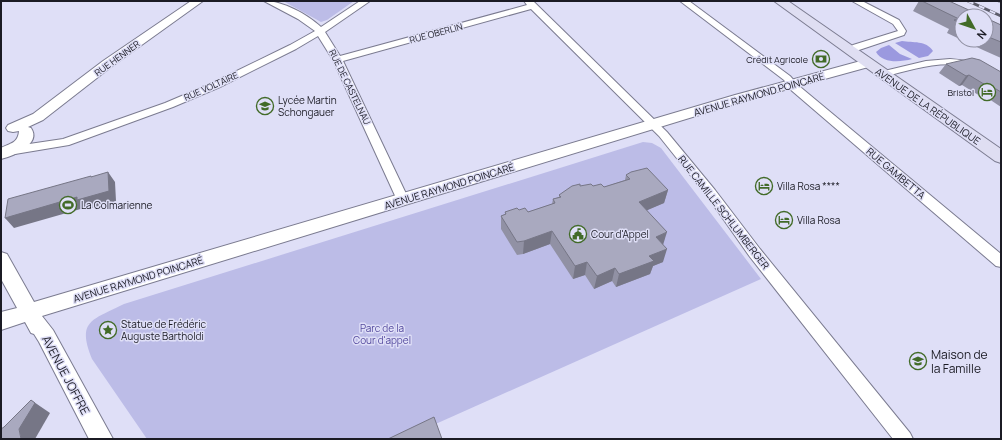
<svg xmlns="http://www.w3.org/2000/svg" width="1002" height="440" viewBox="0 0 1002 440" font-family="Manrope,sans-serif">
<style>
.green{fill:#bcbce7}
.water{fill:#9b99df}
.lines{fill:none;stroke-linecap:round;stroke-linejoin:round}
.minor-casing{stroke:#7b7b90;stroke-width:2}
.tertiary-casing{stroke:#7b7b90;stroke-width:2}
.secondary-casing{stroke:#7b7b90;stroke-width:2}
.minor{fill:#fff;fill-rule:evenodd}
.tertiary{fill:#fff;fill-rule:evenodd}
.secondary{fill:#dfdef2;fill-rule:evenodd}
.rail-casing{stroke:#5d5d6b;stroke-width:3}
.rail{stroke:#dfdff7;stroke-width:2;stroke-dasharray:6;stroke-linecap:butt}
.wall{fill:#9191a4}
.shaded-wall{fill:#767686}
.building{fill:#a9a9bf;stroke:#767686}
.labels{text-anchor:middle;dominant-baseline:central;stroke-width:3;stroke-linejoin:round;paint-order:stroke}
.far-street-label{font-size:9px;fill:#1b1b24;stroke:#dfdff7}
.far-poi-label{font-size:9px;fill:#1b1b24;stroke:#dfdff7;text-anchor:end}
.street-label{font-size:10px;fill:#1b1b24;stroke:#dfdff7}
.poi-label{font-size:10px;fill:#1b1b24;stroke:#dfdff7;text-anchor:start}
.park-label{font-size:10px;fill:#53499d;stroke:#dfdff7}
.near-poi-label{font-size:12px;fill:#1b1b24;stroke:#dfdff7;text-anchor:start}
.near-street-label{font-size:12px;fill:#1b1b24;stroke:#dfdff7}
</style>
<rect width="100%" height="100%" fill="#dfdff7"/>
<g class="green">
<polygon points="283,1 354,1 327,20 321,22"/>
<path d="M643 142 652 143 661 148 761 279 402 439H147L92 359C76 320 93 320 124 304Z"/>
</g>
<g class="water">
<path d="M902 41C913 43 926 40 933 51L928 56 919 58 895 43Z"/>
<path d="M889 45 900 54 912 59C901 62 883 64 876 52L881 48Z"/>
</g>
<g class="lines">
<g class="minor-casing">
<g id="minor">
<path d="M264 1C283 1 307 14 321 27L360 1H370L325 32 340 56 527 5 524 1H533L667 132 715 190 760 249 910 433 913 439H893L750 257 707 196 659 136 531 9 343 61 409 200 407 203 403 204 399 203 397 200 333 60 318 36 296 49 220 87 173 107 69 145 9 155 5 154 3 151 5 148 9 147 63 139 165 103 212 83 290 45 315 31 298 19Z"/>
<polygon points="680,1 689,1 790,76 799,86 1001,254 1001,267 996,266 791,90 784,80"/>
<polygon points="852,1 862,1 899,20 906,31 904,35 853,52 847,52 845,50 853,45 898,31 893,24"/>
<path d="M950 59C969 60 984 65 1001 74V81C990 78 981 70 970 67 942 59 910 70 883 77L878 74 880 72 926 61Z"/>
</g>
</g>
<g class="tertiary-casing">
<g id="tertiary">
<path d="M191 1H203L111 67 43 120 28 127 31 128C42 144 13 156 1 159V148C11 143 18 143 19 131L13 132 8 131 6 128 8 125 33 114 103 61Z"/>
<polygon points="868,59 872,60 874,63 872,66 745,101 42,316 53,330 113,439 89,439 39,342 34,334 31,333 25,322 1,330 1,312 17,308 1,279 1,252 7,254 34,302 735,95"/>
</g>
</g>
<g class="secondary-casing">
<polygon id="secondary" points="774,1 788,1 1001,149 1001,163 995,161"/>
</g>
<use href="#minor" class="minor"/>
<use href="#tertiary" class="tertiary"/>
<use href="#secondary" class="secondary"/>
<g class="rail-casing">
<g id="rail">
<polyline points="968,1 1001,16"/>
<polyline points="999,1 1001,2"/>
</g>
</g>
<use href="#rail" class="rail"/>
</g>
<g class="wall">
<polygon points="919,1 949,1 962,16 962,40 986,40 986,18 1001,25 1001,58 983,50 947,33 949,29 913,11"/>
<polygon points="946,64 1001,72 1001,107 989,99 985,99 962,85 959,86 939,73"/>
<polygon points="626,175 668,190 664,203 647,210 663,244 663,262 653,266 650,274 616,287 612,281 594,289 585,275 573,279 550,244 523,254 517,255 501,229 501,216 505,214 505,212 519,210 528,212 552,204 553,199 559,197 559,195 580,186 593,186 604,187 625,180"/>
</g>
<g class="shaded-wall">
<polygon points="969,75 962,85 959,86 966,76"/>
<polygon points="992,89 996,89 989,99 985,99"/>
<polygon points="108,172 115,182 116,201 85,210 84,208 14,228 5,218"/>
<polygon points="668,190 664,203 636,215 639,202"/>
<polygon points="552,231 550,244 523,254 524,241"/>
<polygon points="667,232 663,245 656,237"/>
<polygon points="667,249 663,262 653,266 650,274 616,287 619,274 649,256"/>
<polygon points="587,262 585,275 573,279 575,266"/>
<polygon points="615,268 612,281 594,289 597,276"/>
<polygon points="31,400 50,413 35,439 21,439 19,429"/>
</g>
<g class="building">
<polygon points="922,1 949,1 982,16 962,16 962,24 954,20 959,19"/>
<polygon points="986,18 1001,25 1001,42 986,36"/>
<polygon points="972,58 980,60 1001,72 1001,92 996,89 992,89 969,75 966,76 946,64"/>
<polygon points="647,168 668,190 639,202 667,232 656,237 667,249 649,256 654,261 619,274 615,268 597,276 587,262 575,266 552,231 524,241 517,242 501,216 506,214 505,212 517,208 519,210 525,208 528,212 555,203 553,199 561,197 559,195 572,186 580,184 580,186 591,184 593,186 601,184 604,187 630,179 626,175 631,172"/>
<polygon points="108,172 109,191 77,200 77,197 5,218 8,199 91,176 91,177"/>
<polygon points="31,400 35,403 19,429 21,439 1,439 1,429 4,427"/>
<polygon points="434,417 442,439 388,439"/>
</g>
<defs>
<g id="bank-ring" transform="scale(0.9)"><circle r="9.5" fill="#dfdff7" stroke="#426b28" stroke-width="1.5"/><path d="M-6-4H6V4H-6ZM0-2.3a2.3 2.3 0 1 0 0 4.6a2.3 2.3 0 1 0 0-4.6Z" fill="#426b28"/></g>
<g id="hotel-ring" transform="scale(0.9)"><circle r="9.5" fill="#dfdff7" stroke="#426b28" stroke-width="1.5"/><path d="M-6-4.5h1.5V1H6V5H4.5V3h-9V5H-6ZM-4 0a1.8 1.8 0 1 1 3.6 0ZM.5 0V-2.5h3Q6-2.5 6 0Z" fill="#426b28"/></g>
<g id="school-ring" transform="scale(0.9)"><circle r="9.5" fill="#dfdff7" stroke="#426b28" stroke-width="1.5"/><path d="M0-5L7-2L0 1L-7-2ZM-4 1L0 2.5L4 1V4Q0 6-4 4Z" fill="#426b28"/></g>
<g id="stadium-ring" transform="scale(0.9)"><circle r="9.5" fill="#dfdff7" stroke="#426b28" stroke-width="1.5"/><path d="M0-5a6.5 5 0 1 0 0 10a6.5 5 0 1 0 0-10ZM-3.5-1.8h7v3.6h-7Z" fill="#426b28"/></g>
<g id="civic-ring" transform="scale(0.9)"><circle r="9.5" fill="#dfdff7" stroke="#426b28" stroke-width="1.5"/><path d="M-.6-6.5H3V-4.5H.6V-3L4-1V1h2V6H-6V1h2V-1L-.6-3ZM-1.2 2.5V6h2.4V2.5Z" fill="#426b28"/></g>
<g id="sight-ring" transform="scale(0.9)"><circle r="9.5" fill="#dfdff7" stroke="#426b28" stroke-width="1.5"/><path d="M0-6L1.8-2.2L6-1.7L2.9 1.2L3.7 5.4L0 3.3L-3.7 5.4L-2.9 1.2L-6-1.7L-1.8-2.2Z" fill="#426b28"/></g>
</defs>
<g fill-rule="evenodd">
<use href="#bank-ring" x="821" y="59"/>
<use href="#hotel-ring" x="987" y="92"/>
<use href="#school-ring" x="265" y="106"/>
<use href="#hotel-ring" x="764" y="186"/>
<use href="#stadium-ring" x="68" y="205"/>
<use href="#hotel-ring" x="784" y="220"/>
<use href="#civic-ring" x="578" y="234"/>
<use href="#sight-ring" x="108" y="330"/>
<use href="#school-ring" x="918" y="361"/>
</g>
<g class="labels">
<g class="far-street-label">
<text transform="translate(436 33) rotate(-15)">RUE OBERLIN</text>
<text transform="translate(117 58) rotate(-36)">RUE HENNER</text>
<text transform="translate(211 86) rotate(-24)">RUE VOLTAIRE</text>
<text transform="translate(350 87) rotate(64)">RUE DE CASTELNAU</text>
</g>
<g class="far-poi-label">
<text x="808" y="59">Crédit Agricole</text>
<text x="974" y="92">Bristol</text>
</g>
<g class="street-label">
<text transform="translate(759 94) rotate(-16)">AVENUE RAYMOND POINCARÉ</text>
<text transform="translate(928 106) rotate(35)">AVENUE DE LA RÉPUBLIQUE</text>
<text transform="translate(896 173) rotate(40)">RUE GAMBETTA</text>
<text transform="translate(449 186) rotate(-17)">AVENUE RAYMOND POINCARÉ</text>
<text transform="translate(724 212) rotate(52)">RUE CAMILLE SCHLUMBERGER</text>
<text transform="translate(138 279) rotate(-17)">AVENUE RAYMOND POINCARÉ</text>
</g>
<g class="poi-label">
<text x="278" y="100">Lycée Martin<tspan x="278" dy="12">Schongauer</tspan></text>
<text x="777" y="186">Villa Rosa ****</text>
<text x="81" y="205">La Colmarienne</text>
<text x="797" y="220">Villa Rosa</text>
<text x="591" y="234">Cour d'Appel</text>
<text x="121" y="324">Statue de Frédéric<tspan x="121" dy="12">Auguste Bartholdi</tspan></text>
</g>
<g class="park-label">
<text x="382" y="328">Parc de la<tspan x="382" dy="12">Cour d'appel</tspan></text>
</g>
<g class="near-poi-label">
<text x="931" y="354">Maison de<tspan x="931" dy="14">la Famille</tspan></text>
</g>
<g class="near-street-label">
<text transform="translate(66 375) rotate(62)">AVENUE JOFFRE</text>
</g>
</g>
<rect width="1002" height="440" fill="none" stroke="#1b1b24" stroke-width="4"/>
<g transform="translate(974 28) rotate(130)"><circle r="19" fill="#dfdff7" stroke="#9191a3"/>
<path d="M0-3L7 15L0 10L-7 15Z" fill="#426b28"/>
<text y="-6" font-size="11" font-weight="bold" text-anchor="middle" fill="#1b1b24">N</text>
</g>
</svg>
